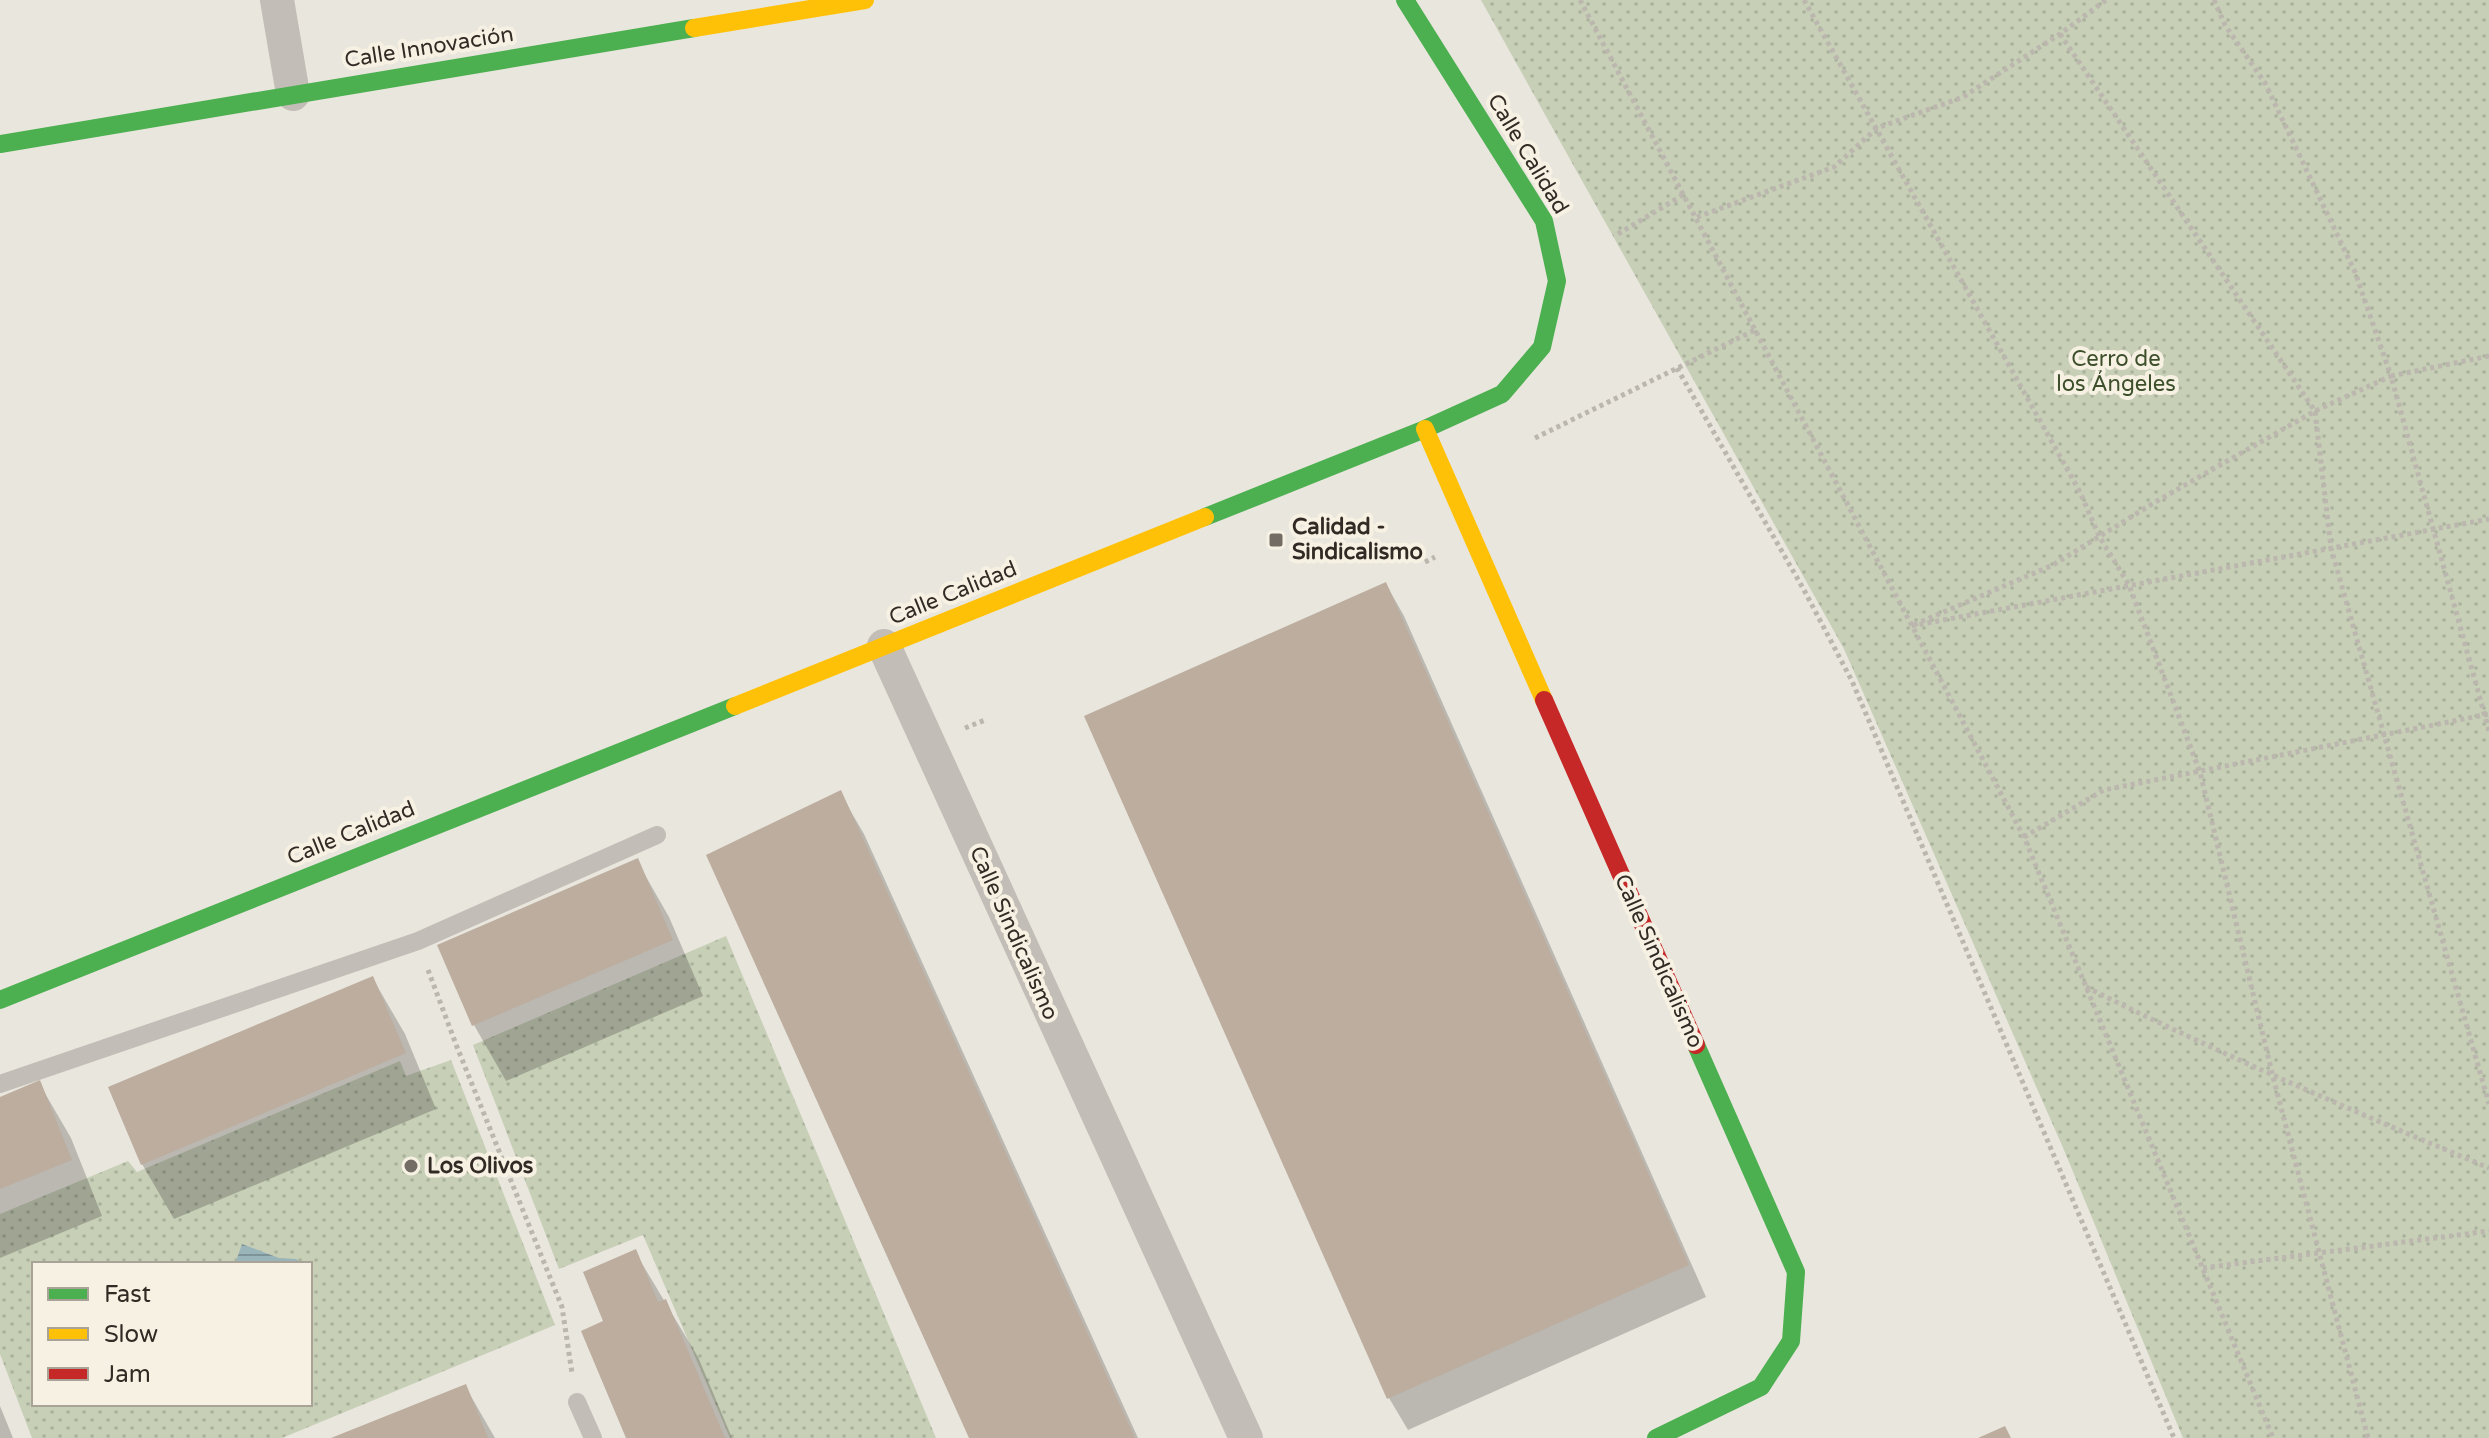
<svg xmlns="http://www.w3.org/2000/svg" width="2489" height="1438" viewBox="0 0 2489 1438" font-family="'Varela Round',sans-serif">
<style>
.park{fill:url(#park-dots);fill-rule:evenodd}
.water{fill:url(#water-rules)}
.shadow{fill:#0003}
.building{fill:#bcad9f}
.lines{fill:none;stroke-linecap:round;stroke-linejoin:round}
.path{stroke:#bbb6ae;stroke-width:5;stroke-dasharray:4 4;stroke-linecap:butt}
.lane{stroke:#c2bdb6;stroke-width:18}
.street{stroke:#c2bdb6;stroke-width:34}
.fast{stroke:#4caf50;stroke-width:18}
.slow{stroke:#ffc107;stroke-width:18}
.jam{stroke:#c62828;stroke-width:18}
.poi-dot{fill:#726c65;stroke:#f7f1e3;stroke-width:3}
.labels{text-anchor:middle;dominant-baseline:central;stroke-width:8;stroke-linejoin:round;paint-order:stroke}
.street-label{font-size:22px;fill:#322b25;stroke:#f7f1e3}
.park-label{font-size:22px;fill:#3c4f2a;stroke:#f7f1e3}
.poi-label{font-size:22px;font-weight:bold;fill:#322b25;stroke:#f7f1e3;text-anchor:start}
</style>
<defs>
<pattern id="park-dots" width="8" height="8" patternUnits="userSpaceOnUse" patternTransform="scale(2)"><rect width="8" height="8" fill="#c7cfb7"/><path d="M2 2h.1M6 6h.1" fill="none" stroke="#abb29d" stroke-width="1.8" stroke-linecap="round"/></pattern>
<pattern id="water-rules" width="6" height="5" patternUnits="userSpaceOnUse" patternTransform="scale(2)"><rect width="6" height="5" fill="#99b5ba"/><path d="M0 2.5h6" fill="none" stroke="#7d9397"/></pattern>
</defs>
<rect width="100%" height="100%" fill="#e9e6dd"/>
<g class="park">
<polygon points="1481,0 2489,0 2489,1438 2183,1438 2064,1150 1844,649"/>
<polygon points="726,936 936,1438 730,1438 643,1235 559,1269 473,1045"/>
<path d="M451 1060 555 1325 282 1438H32L0 1354V1214L128 1161 137 1172 400 1061 406 1076ZM34 1264H310V1404H34Z"/>
</g>
<polygon class="water" points="242,1244 279,1258 296,1259 304,1264 235,1264"/>
<g class="shadow">
<polygon points="1386,584 1404,616 1706,1297 1408,1430 1389,1398 1087,717"/>
<polygon points="840,793 864,834 1138,1438 971,1438"/>
<polygon points="637,861 669,917 703,996 506,1081 474,1025 440,946"/>
<polygon points="373,979 405,1034 436,1109 174,1219 142,1164"/>
<polygon points="39,1083 71,1138 102,1216 0,1258 0,1099"/>
<polygon points="635,1252 698,1357 732,1438 628,1438 606,1322"/>
<polygon points="465,1386 495,1438 336,1438"/>
<polygon points="0,1406 13,1438 0,1438"/>
</g>
<g class="building">
<polygon points="1386,582 1689,1265 1387,1399 1084,716"/>
<polygon points="841,790 1135,1438 969,1438 706,855"/>
<polygon points="638,858 673,940 472,1026 437,945"/>
<polygon points="373,976 406,1053 141,1165 108,1087"/>
<polygon points="40,1080 72,1160 0,1189 0,1097"/>
<polygon points="636,1249 658,1302 666,1299 725,1438 626,1438 581,1331 603,1321 583,1272"/>
<polygon points="466,1384 488,1438 331,1438"/>
<polygon points="2005,1426 2011,1438 1978,1438"/>
</g>
<g class="lines">
<g class="path">
<polyline points="1580,0 2024,837 2273,1438"/>
<polyline points="1804,0 2080,492 2099,536 2129,585 2200,772 2273,1077 2368,1438"/>
<polyline points="2214,0 2225,25 2265,83 2355,272 2391,376 2315,411 2157,501 2053,565 1911,626 2489,519"/>
<polyline points="2060,34 2315,411 2331,548 2489,1104"/>
<polyline points="1697,217 1834,167 1877,128 1963,97 2060,34 2106,0"/>
<polyline points="1618,234 1683,195"/>
<polyline points="2489,356 2391,376 2489,731"/>
<polyline points="1677,368 1804,590 1852,681 2174,1438"/>
<polyline points="1535,438 1755,330"/>
<polyline points="1425,562 1435,557"/>
<polyline points="965,728 985,720"/>
<polyline points="2024,837 2104,790 2489,714"/>
<polyline points="428,970 457,1047 562,1307 572,1373"/>
<path d="M2086 987C2218 1053 2353 1111 2489 1168"/>
<polyline points="2203,1268 2489,1231"/>
</g>
<g class="lane">
<polyline points="0,1084 418,941 657,835"/>
<polyline points="577,1402 593,1438"/>
</g>
<g class="street">
<polyline points="277,0 293,94"/>
<polyline points="884,646 1246,1438"/>
</g>
<g class="fast">
<polyline points="0,144 694,28"/>
<polyline points="1205,517 1425,429 1502,394 1542,347 1557,281 1544,221 1405,0"/>
<polyline points="0,1000 735,706"/>
<polyline points="1656,1438 1761,1387 1791,1341 1796,1272 1696,1045"/>
</g>
<g class="slow">
<polyline points="694,28 865,0"/>
<polyline points="1425,429 1544,700"/>
<polyline points="735,706 1205,517"/>
</g>
<polyline class="jam" points="1544,700 1696,1045"/>
</g>
<g class="poi-dot">
<rect x="1268" y="532" width="16" height="16" rx="4"/>
<circle cx="411" cy="1166" r="8"/>
</g>
<g class="labels">
<g class="street-label">
<text transform="translate(429 47) rotate(-9)">Calle Innovación</text>
<text transform="translate(1528 154) rotate(59)">Calle Calidad</text>
<text transform="translate(953 593) rotate(-22)">Calle Calidad</text>
<text transform="translate(351 833) rotate(-22)">Calle Calidad</text>
<text transform="translate(1014 933) rotate(66)">Calle Sindicalismo</text>
<text transform="translate(1659 961) rotate(66)">Calle Sindicalismo</text>
</g>
<g class="park-label">
<text x="2116" y="359">Cerro de<tspan x="2116" dy="25">los Ángeles</tspan></text>
</g>
<g class="poi-label">
<text x="1292" y="527">Calidad -<tspan x="1292" dy="25">Sindicalismo</tspan></text>
<text x="427" y="1166">Los Olivos</text>
</g>
</g>
<rect x="32" y="1262" width="280" height="144" fill="#f7f1e3" stroke="#a8a297" stroke-width="2"/>
<rect x="48" y="1288" width="40" height="12" fill="#4caf50" stroke="#a8a297" stroke-width="2"/>
<text x="104" y="1302" font-size="24" fill="#322b25">Fast</text>
<rect x="48" y="1328" width="40" height="12" fill="#ffc107" stroke="#a8a297" stroke-width="2"/>
<text x="104" y="1342" font-size="24" fill="#322b25">Slow</text>
<rect x="48" y="1368" width="40" height="12" fill="#c62828" stroke="#a8a297" stroke-width="2"/>
<text x="104" y="1382" font-size="24" fill="#322b25">Jam</text>
</svg>
